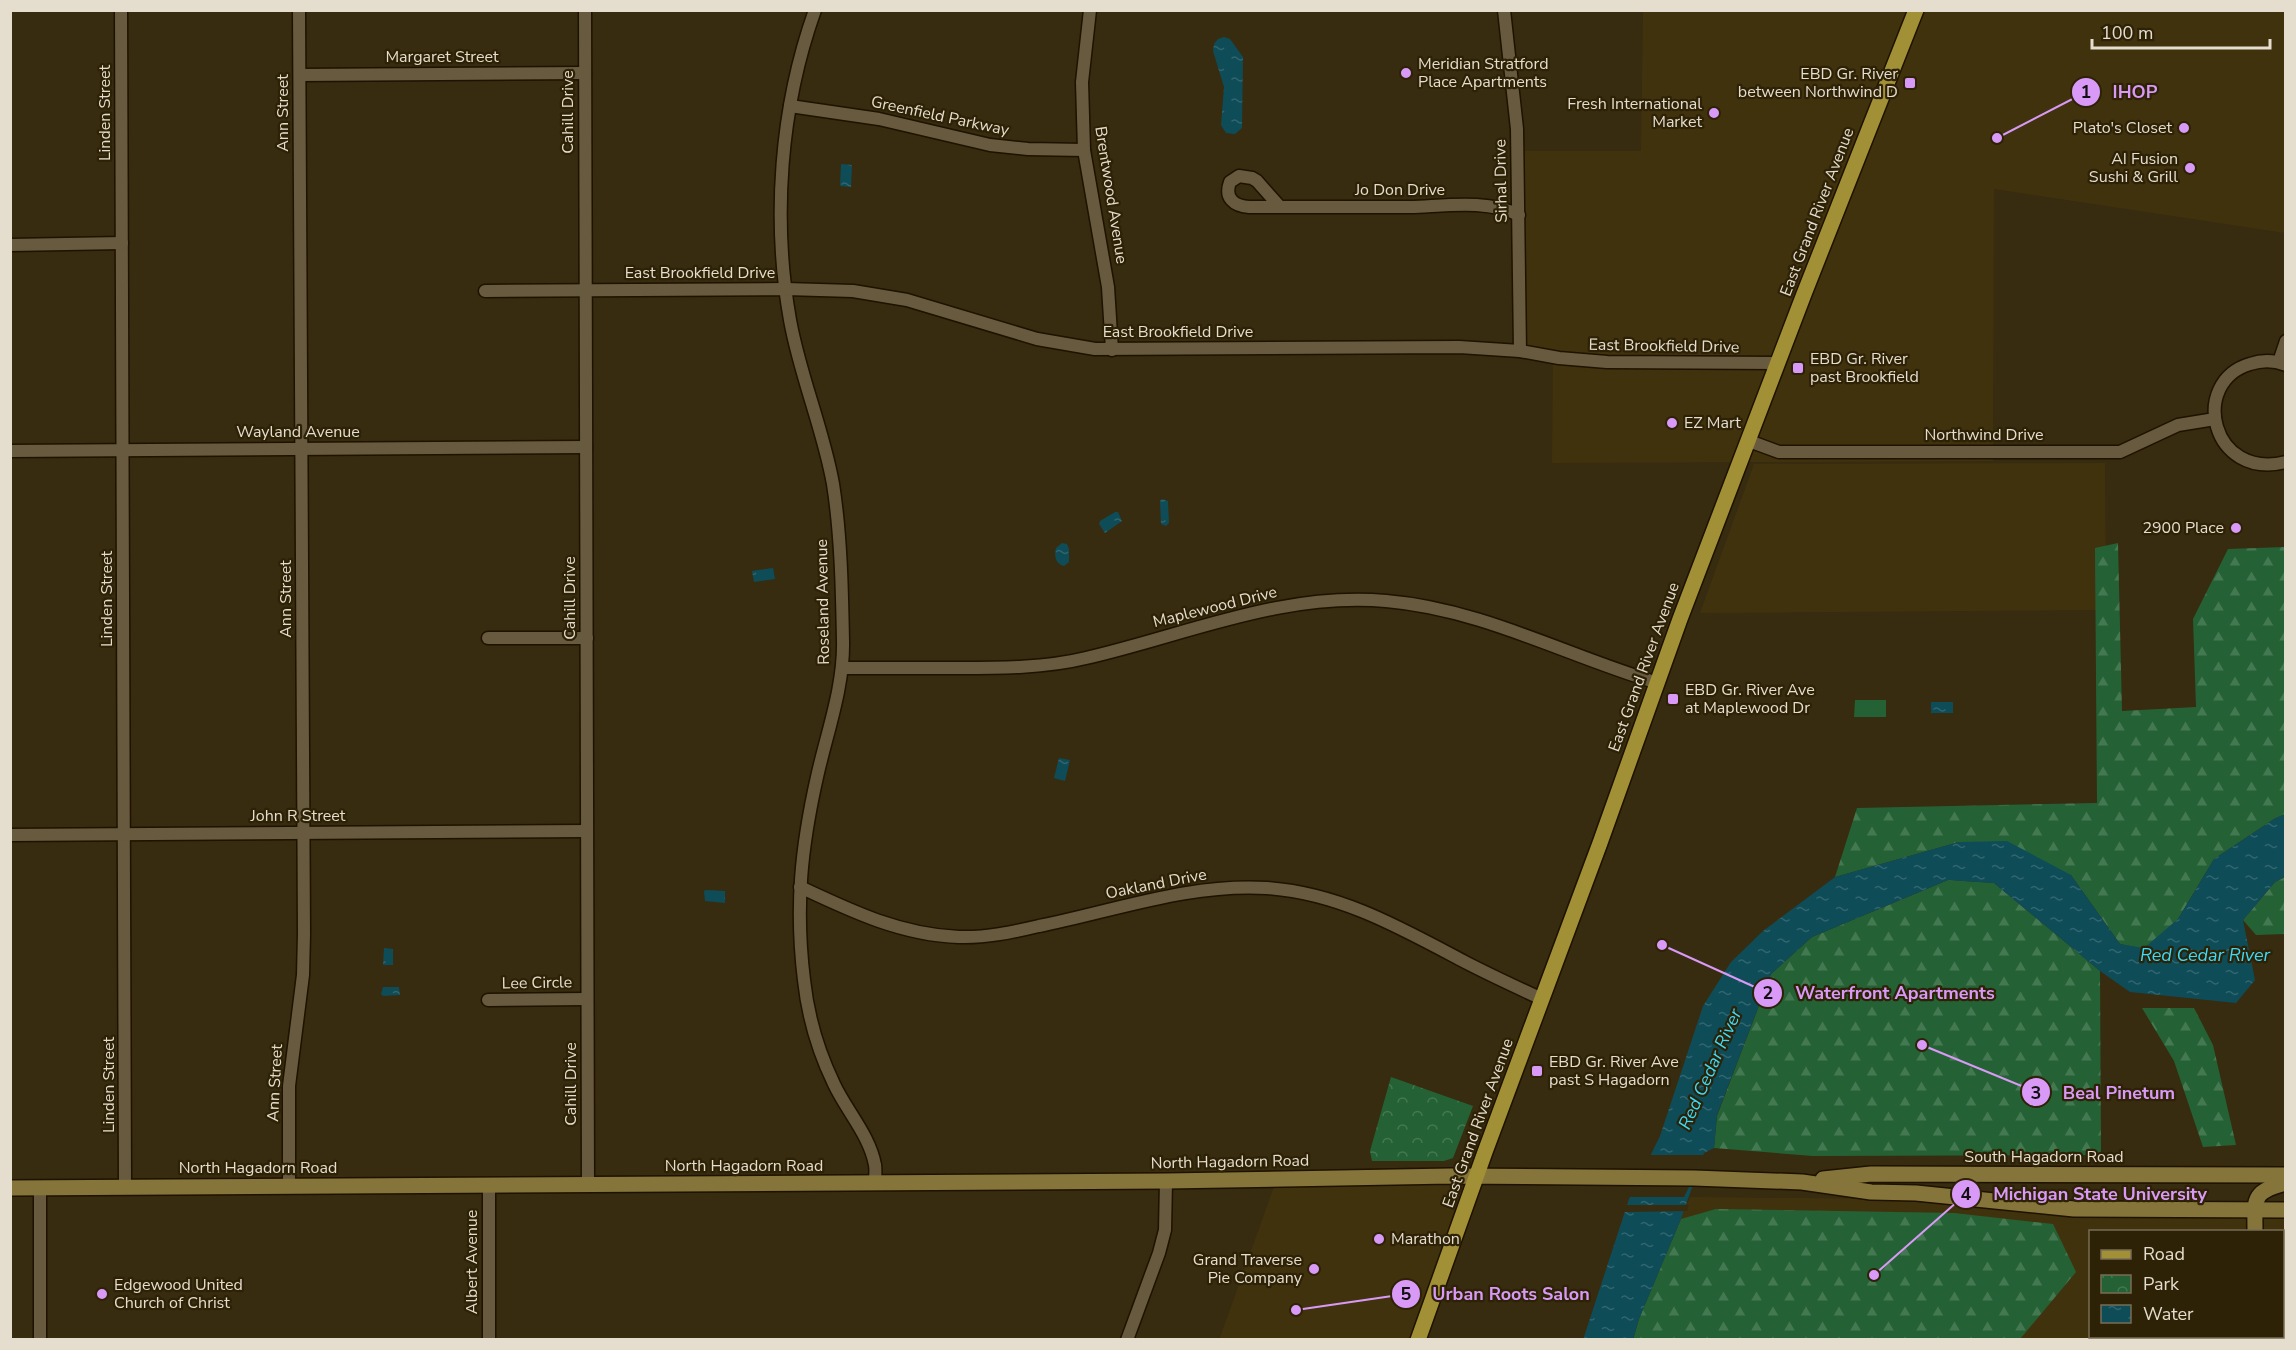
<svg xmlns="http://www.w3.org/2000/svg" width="2296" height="1350" viewBox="0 0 2296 1350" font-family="'Nunito Sans',sans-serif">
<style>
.built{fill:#41320e;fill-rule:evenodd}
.forest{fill:url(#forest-firs)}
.park{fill:url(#park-crowns)}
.pitch{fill:#246235}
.water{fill:url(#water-ripples)}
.pier{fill:#372b10}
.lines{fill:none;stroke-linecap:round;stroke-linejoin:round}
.street-casing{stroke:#1e1300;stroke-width:15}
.secondary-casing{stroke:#1e1300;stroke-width:18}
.primary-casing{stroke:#1e1300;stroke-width:18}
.street{stroke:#685a3e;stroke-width:12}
.secondary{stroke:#85753a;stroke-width:15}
.primary{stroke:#a29036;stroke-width:15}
.poi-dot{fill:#d99af7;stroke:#2d2106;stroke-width:2}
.labels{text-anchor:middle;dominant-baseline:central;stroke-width:4.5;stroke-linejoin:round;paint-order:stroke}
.street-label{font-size:16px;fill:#e5ddcd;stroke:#2d2106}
.poi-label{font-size:16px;fill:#e5ddcd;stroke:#2d2106;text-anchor:start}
.water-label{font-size:18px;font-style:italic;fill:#3adcfb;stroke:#2d2106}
.leader{fill:none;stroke:#d99af7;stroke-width:2}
.callout-dot{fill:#d99af7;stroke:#2d2106;stroke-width:2}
.mark-label{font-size:18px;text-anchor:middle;font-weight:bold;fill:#111}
.callout-label{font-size:18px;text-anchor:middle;font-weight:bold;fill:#d99af7;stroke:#2d2106;stroke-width:4.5;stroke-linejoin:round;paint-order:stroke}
</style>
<defs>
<pattern id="forest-firs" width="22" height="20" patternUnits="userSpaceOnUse" patternTransform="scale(1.5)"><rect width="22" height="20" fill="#246235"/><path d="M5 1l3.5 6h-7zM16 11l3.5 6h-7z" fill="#447851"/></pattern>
<pattern id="park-crowns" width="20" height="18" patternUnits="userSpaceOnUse" patternTransform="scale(1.5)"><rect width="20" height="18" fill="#246235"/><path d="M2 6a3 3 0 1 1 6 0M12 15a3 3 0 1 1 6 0" fill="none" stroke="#447851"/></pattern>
<pattern id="water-ripples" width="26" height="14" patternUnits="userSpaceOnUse" patternTransform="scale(1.5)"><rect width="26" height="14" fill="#0e4c58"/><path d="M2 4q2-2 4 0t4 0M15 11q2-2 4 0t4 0" fill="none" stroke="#31656f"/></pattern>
</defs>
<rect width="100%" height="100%" fill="#372b10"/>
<g class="built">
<polygon points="1643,11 2285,11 2285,233 1994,189 1993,461 1552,463 1553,350 1525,345 1525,151 1641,151"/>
<polygon points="2105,463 2106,610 1700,613 1754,464"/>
<polygon points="1475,1178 1416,1339 1219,1340 1276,1181"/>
<path d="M1690 1197 1894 1199 2285 1217V1339L1633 1340 1639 1319ZM2090 1232H2282V1336H2090Z"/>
</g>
<g class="forest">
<polygon points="2118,543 2122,711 2196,707 2193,619 2228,549 2285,547 2285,814 2274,819 2214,859 2178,919 2145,949 2120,944 2071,875 1959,842 1835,877 1857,808 2097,803 2095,548"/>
<polygon points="2285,877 2285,934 2256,935 2243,920 2275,882"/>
<polygon points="1948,880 1994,883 2100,971 2101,1155 1813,1156 1714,1148 1717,1116 1771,974 1812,937"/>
<polygon points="2142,1008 2194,1008 2213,1045 2236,1145 2203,1147 2174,1061"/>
<polygon points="1716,1209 1954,1213 2053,1224 2076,1272 2020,1339 1633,1340 1639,1319 1681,1219"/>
</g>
<polygon class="park" points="1391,1077 1473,1106 1453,1158 1444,1161 1372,1161 1370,1151"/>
<polygon class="pitch" points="1855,700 1886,700 1886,717 1854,717"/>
<g class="water">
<polygon points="1224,37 1230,39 1243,57 1242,128 1235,134 1226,133 1221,125 1224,87 1213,51 1214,44 1218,39"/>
<polygon points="841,164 852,165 851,187 840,186"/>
<polygon points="1162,499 1168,501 1169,523 1166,526 1161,524 1160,501"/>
<polygon points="1115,512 1118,512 1122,521 1105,533 1099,524 1100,521"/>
<path d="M1062 543 1067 544 1069 549V562L1064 566C1055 564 1054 555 1056 548Z"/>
<polygon points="773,568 775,579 754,582 752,571"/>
<rect x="1931" y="702" width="22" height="11"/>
<polygon points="1059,758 1070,760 1065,781 1054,778"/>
<polygon points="2285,814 2285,877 2275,882 2243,920 2255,980 2236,1003 2130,992 2100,971 1994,883 1948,880 1812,937 1771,974 1717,1115 1714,1148 1704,1153 1681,1219 1639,1319 1633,1339 1583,1340 1629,1199 1660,1136 1703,1006 1731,962 1763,931 1835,877 1959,842 2007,841 2071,875 2120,944 2144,948 2178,919 2214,859 2274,819"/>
<polygon points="706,890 725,891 725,903 705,901 704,891"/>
<polygon points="384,948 393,949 393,965 383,965"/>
<polygon points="383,987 399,987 400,995 383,996 381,994"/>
</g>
<g class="pier">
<polygon points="1647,1155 1705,1155 1684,1197 1626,1197"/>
<polygon points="1623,1205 1689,1205 1687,1211 1622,1212"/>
</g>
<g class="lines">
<g class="street-casing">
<g id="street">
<polyline points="121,10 125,1187"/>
<polyline points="585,10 588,1185"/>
<path d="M815 10C780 108 772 219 790 320 800 376 823 428 833 484 841 535 842 589 843 641 844 687 827 732 817 777 801 848 795 907 804 980 808 1017 818 1051 834 1084 846 1110 870 1136 875 1165 876 1170 875 1177 875 1183"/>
<polyline points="1090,10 1082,82 1084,150 1108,287 1112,350"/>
<polyline points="1504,10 1517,129 1520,351"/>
<polyline points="300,75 585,73"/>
<polyline points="790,106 879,119 990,145 1028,149 1084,150"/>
<path d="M1280 207 1257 181 1252 178 1239 176 1230 182C1224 198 1234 206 1249 207 1303 207 1356 207 1410 207 1445 206 1486 199 1519 215"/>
<polyline points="10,245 122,243"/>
<polyline points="485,291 786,289 853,291 907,300 1037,339 1095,349 1459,347 1520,351 1559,358 1607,362 1778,363"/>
<polyline points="2279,362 2286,341"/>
<path d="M2286 365C2274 360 2262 360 2250 364 2189 382 2211 481 2286 462"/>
<polyline points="1749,441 1779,452 2120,452 2178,425 2215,419"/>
<polyline points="10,451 586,447"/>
<polyline points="488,638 587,638"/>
<path d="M842 668C881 668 920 668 959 668 1001 668 1045 668 1086 658 1186 635 1281 592 1386 601 1482 609 1567 656 1658 683"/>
<polyline points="10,835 586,831"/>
<path d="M800 887C851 911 901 935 959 937 986 938 1013 932 1039 926 1114 911 1190 883 1267 888 1340 893 1401 928 1465 962 1490 975 1516 987 1542 999"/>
<polyline points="488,1000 587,999"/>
<polyline points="489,1185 489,1340"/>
<polyline points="289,1186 289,1086 303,975 304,934 299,10"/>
<polyline points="40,1188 40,1340"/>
<polyline points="1127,1340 1159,1253 1165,1230 1166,1181"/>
</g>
</g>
<g class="secondary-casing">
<g id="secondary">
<polyline points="1823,1179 1871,1174 2286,1175"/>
<polyline points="10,1188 1166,1181 1451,1176 1694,1178 1802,1182 1871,1192 1916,1193 2074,1209 2286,1210"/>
<path d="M2255 1232C2255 1199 2251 1192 2286 1183"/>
<polyline points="2255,1340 2255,1336"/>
</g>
</g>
<g class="primary-casing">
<polyline id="primary" points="1418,1340 1485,1152 1600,843 1680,619 1804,294 1916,10"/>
</g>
<use href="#street" class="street"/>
<use href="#secondary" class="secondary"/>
<use href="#primary" class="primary"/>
</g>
<g class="poi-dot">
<circle cx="1406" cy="73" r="6"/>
<rect x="1904" y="77" width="12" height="12" rx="3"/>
<circle cx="1714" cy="113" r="6"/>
<circle cx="2184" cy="128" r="6"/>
<circle cx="2190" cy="168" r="6"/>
<rect x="1792" y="362" width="12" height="12" rx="3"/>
<circle cx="1672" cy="423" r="6"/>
<circle cx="2236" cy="528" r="6"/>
<rect x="1667" y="693" width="12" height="12" rx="3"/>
<rect x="1531" y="1065" width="12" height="12" rx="3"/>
<circle cx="1379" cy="1239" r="6"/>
<circle cx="1314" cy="1269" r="6"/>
<circle cx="102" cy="1294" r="6"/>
</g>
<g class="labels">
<g class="street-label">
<text x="442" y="57">Margaret Street</text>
<text transform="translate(568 112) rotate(-90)">Cahill Drive</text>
<text transform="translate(105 113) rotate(-90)">Linden Street</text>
<text transform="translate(283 113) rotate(-90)">Ann Street</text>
<text transform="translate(940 116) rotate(12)">Greenfield Parkway</text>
<text transform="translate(1501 181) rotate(-91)">Sirhal Drive</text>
<text x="1400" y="190">Jo Don Drive</text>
<text transform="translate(1111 195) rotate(81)">Brentwood Avenue</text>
<text transform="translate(1817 212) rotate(-69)">East Grand River Avenue</text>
<text x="700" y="273">East Brookfield Drive</text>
<text x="1178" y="332">East Brookfield Drive</text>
<text transform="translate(1664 346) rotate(1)">East Brookfield Drive</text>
<text x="298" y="432">Wayland Avenue</text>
<text x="1984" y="435">Northwind Drive</text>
<text transform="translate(570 598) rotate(-90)">Cahill Drive</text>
<text transform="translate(107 599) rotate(-90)">Linden Street</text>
<text transform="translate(286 599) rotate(-90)">Ann Street</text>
<text transform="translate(823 602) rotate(-91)">Roseland Avenue</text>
<text transform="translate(1215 607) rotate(-14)">Maplewood Drive</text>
<text transform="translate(1644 667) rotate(-70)">East Grand River Avenue</text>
<text x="298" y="816">John R Street</text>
<text transform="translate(1156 884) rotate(-11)">Oakland Drive</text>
<text transform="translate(537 983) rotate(-1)">Lee Circle</text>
<text transform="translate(275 1083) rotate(-87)">Ann Street</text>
<text transform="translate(571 1084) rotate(-90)">Cahill Drive</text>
<text transform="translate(109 1085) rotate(-90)">Linden Street</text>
<text transform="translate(1478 1123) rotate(-70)">East Grand River Avenue</text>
<text x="2044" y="1157">South Hagadorn Road</text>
<text transform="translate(1230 1162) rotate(-1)">North Hagadorn Road</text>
<text x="744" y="1166">North Hagadorn Road</text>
<text x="258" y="1168">North Hagadorn Road</text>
<text transform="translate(472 1262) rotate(-90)">Albert Avenue</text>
</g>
<g class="poi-label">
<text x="1418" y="64">Meridian Stratford<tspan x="1418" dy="18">Place Apartments</tspan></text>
<text x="1898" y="74" text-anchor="end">EBD Gr. River<tspan x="1898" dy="18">between Northwind D</tspan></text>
<text x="1702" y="104" text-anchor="end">Fresh International<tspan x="1702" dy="18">Market</tspan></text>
<text x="2172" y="128" text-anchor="end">Plato's Closet</text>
<text x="2178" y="159" text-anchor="end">AI Fusion<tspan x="2178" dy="18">Sushi &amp; Grill</tspan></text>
<text x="1810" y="359">EBD Gr. River<tspan x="1810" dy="18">past Brookfield</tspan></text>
<text x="1684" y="423">EZ Mart</text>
<text x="2224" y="528" text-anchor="end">2900 Place</text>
<text x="1685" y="690">EBD Gr. River Ave<tspan x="1685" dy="18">at Maplewood Dr</tspan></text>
<text x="1549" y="1062">EBD Gr. River Ave<tspan x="1549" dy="18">past S Hagadorn</tspan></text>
<text x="1391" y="1239">Marathon</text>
<text x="1302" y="1260" text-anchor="end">Grand Traverse<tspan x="1302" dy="18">Pie Company</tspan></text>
<text x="114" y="1285">Edgewood United<tspan x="114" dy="18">Church of Christ</tspan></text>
</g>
<g class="water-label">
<text x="2205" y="955">Red Cedar River</text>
<text transform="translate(1710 1069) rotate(-66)">Red Cedar River</text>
</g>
</g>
<path class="leader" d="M1997 138L2086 92M1662 945L1768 993M1922 1045L2036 1092M1874 1275L1966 1194M1296 1310L1406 1294"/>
<g class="callout-dot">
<circle cx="1997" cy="138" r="6"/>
<circle cx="1662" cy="945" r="6"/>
<circle cx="1922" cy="1045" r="6"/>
<circle cx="1874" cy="1275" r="6"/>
<circle cx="1296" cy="1310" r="6"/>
<circle cx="2086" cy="92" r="15"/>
<circle cx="1768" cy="993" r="15"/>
<circle cx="2036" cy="1092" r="15"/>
<circle cx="1966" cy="1194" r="15"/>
<circle cx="1406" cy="1294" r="15"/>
</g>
<g class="mark-label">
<text x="2086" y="98">1</text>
<text x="1768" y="999">2</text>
<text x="2036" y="1099">3</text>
<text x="1966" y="1200">4</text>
<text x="1406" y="1300">5</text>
</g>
<g class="callout-label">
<text x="2135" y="98">IHOP</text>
<text x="1895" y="999">Waterfront Apartments</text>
<text x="2119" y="1099">Beal Pinetum</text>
<text x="2100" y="1200">Michigan State University</text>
<text x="1511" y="1300">Urban Roots Salon</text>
</g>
<rect width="2296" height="1350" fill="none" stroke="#e5ddcd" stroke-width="24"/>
<rect x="2089" y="1230" width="195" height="108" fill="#2d2106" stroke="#776c56" stroke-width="1.5"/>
<rect x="2101" y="1250" width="30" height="9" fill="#a29036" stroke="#776c56" stroke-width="1.5"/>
<text x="2143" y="1260" font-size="18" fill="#e5ddcd">Road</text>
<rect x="2101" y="1275" width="30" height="18" fill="url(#park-crowns)" stroke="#776c56" stroke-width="1.5"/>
<text x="2143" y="1290" font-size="18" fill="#e5ddcd">Park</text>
<rect x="2101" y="1305" width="30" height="18" fill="url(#water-ripples)" stroke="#776c56" stroke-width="1.5"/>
<text x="2143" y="1320" font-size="18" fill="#e5ddcd">Water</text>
<path d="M2092 39v9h178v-9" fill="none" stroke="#e5ddcd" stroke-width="3"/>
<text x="2101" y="39" font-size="18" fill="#e5ddcd" stroke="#2d2106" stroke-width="4.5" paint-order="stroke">100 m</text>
</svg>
